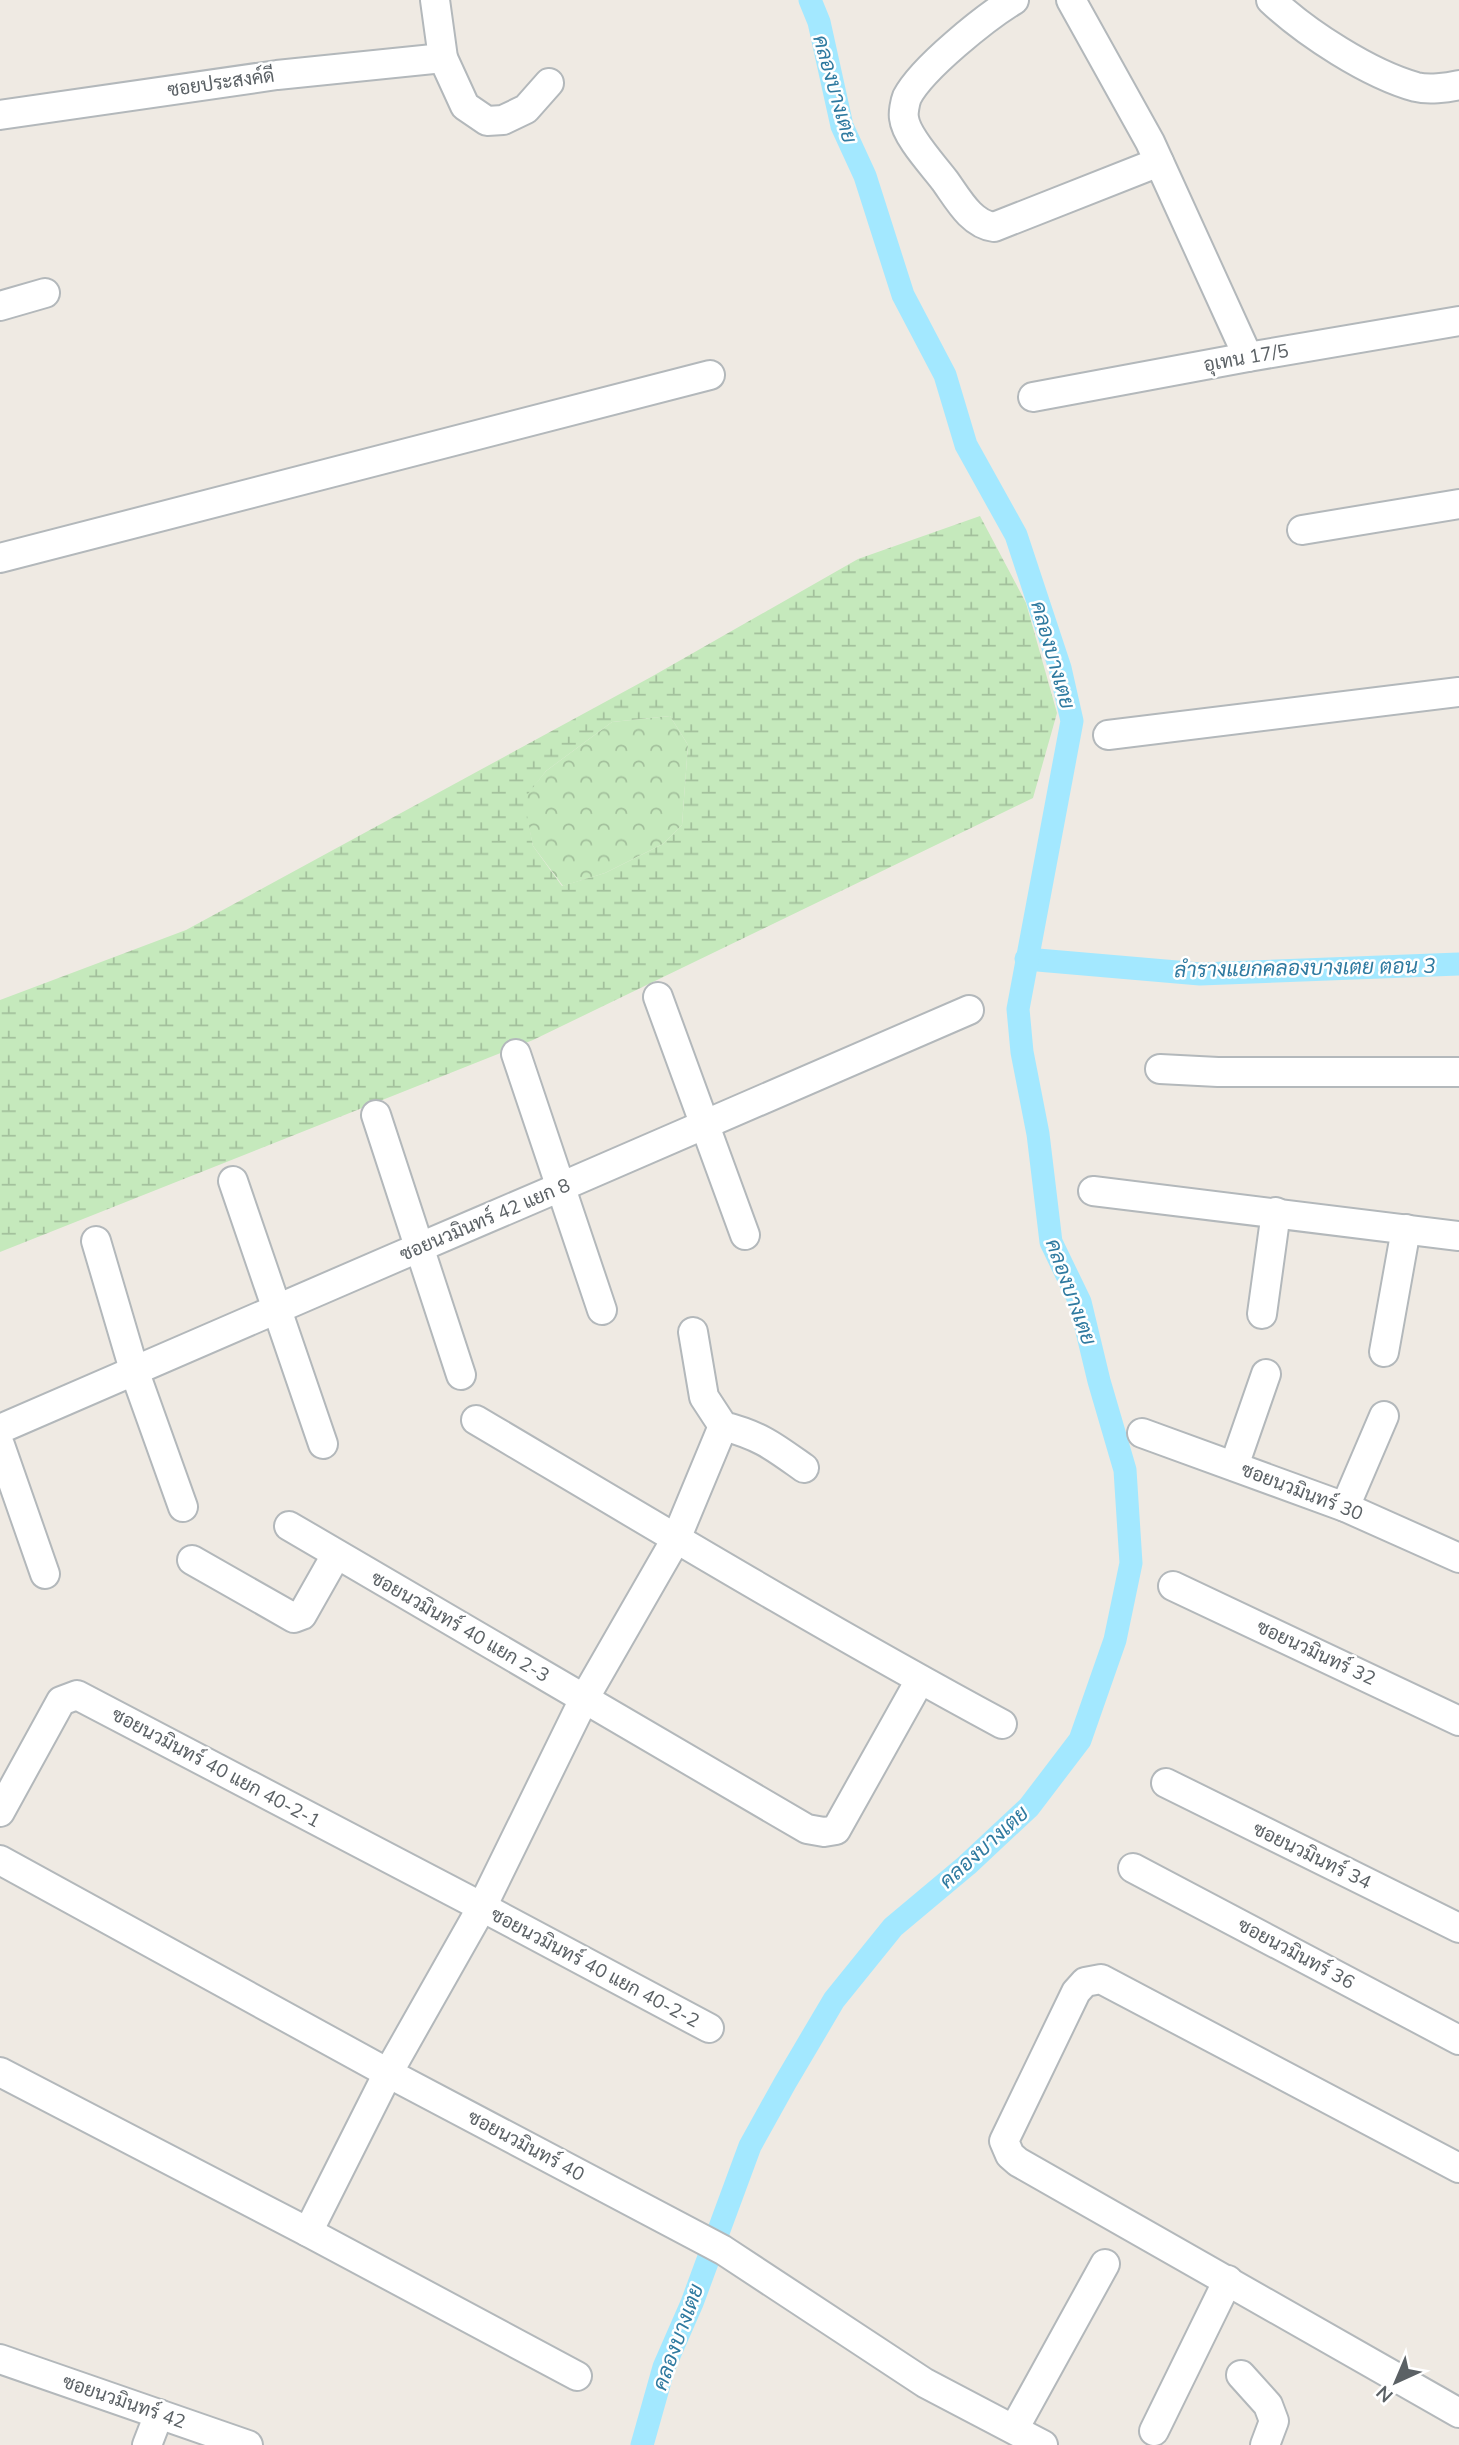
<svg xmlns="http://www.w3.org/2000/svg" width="1459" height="2445" viewBox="0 0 1459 2445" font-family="'Nunito Sans',Sarabun,sans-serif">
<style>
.forest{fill:url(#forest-crowns)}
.wetland{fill:url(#wetland-marsh);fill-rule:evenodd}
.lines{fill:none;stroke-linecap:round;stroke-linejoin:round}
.canal{stroke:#a3e8ff;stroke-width:23}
.minor-casing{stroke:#b3b8bb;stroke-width:32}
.minor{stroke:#fff;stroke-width:28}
.labels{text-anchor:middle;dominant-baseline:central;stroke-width:5;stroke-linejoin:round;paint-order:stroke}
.street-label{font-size:19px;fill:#5b6165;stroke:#fff}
.water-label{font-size:21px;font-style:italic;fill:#2f7aa0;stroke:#fff}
</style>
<defs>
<pattern id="forest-crowns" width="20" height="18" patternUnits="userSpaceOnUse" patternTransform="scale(1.75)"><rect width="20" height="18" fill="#c5e9bc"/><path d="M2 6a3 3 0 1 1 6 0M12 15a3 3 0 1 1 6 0" fill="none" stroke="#a3c09c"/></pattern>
<pattern id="wetland-marsh" width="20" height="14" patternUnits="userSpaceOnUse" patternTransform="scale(1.75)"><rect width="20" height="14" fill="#c5e9bc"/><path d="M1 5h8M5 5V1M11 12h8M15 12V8" fill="none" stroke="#a3c09c"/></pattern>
</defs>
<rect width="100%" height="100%" fill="#efeae3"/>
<polygon class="forest" points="670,716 688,745 682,825 663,844 605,873 563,886 533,846 523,799 546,771 612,722"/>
<path class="wetland" d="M980 516 1026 603 1057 713 1033 798 533 1040 0 1252V1000L186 930 651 677 858 559ZM670 716 688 745 682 825 663 844 605 873 562 886 533 846 524 799 546 771 612 722Z"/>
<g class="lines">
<g class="canal">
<polyline points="1026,959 1200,974 1459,964"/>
<polyline points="642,2445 664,2367 692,2303 750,2146 785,2083 834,2000 893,1927 967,1865 1029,1807 1080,1740 1115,1640 1131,1563 1125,1470 1099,1381 1080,1302 1051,1242 1038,1134 1022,1052 1018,1009 1072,721 1060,668 1016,535 966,445 945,375 903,295 865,176 842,126 819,22 810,0"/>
</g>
<g class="minor-casing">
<g id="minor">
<polyline points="435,0 443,58 465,106 487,121 503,120 526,109 549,83"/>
<path d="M1014 0C986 17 922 68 907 97 905 102 903 113 904 118 906 137 934 166 945 181 958 199 971 224 994 227L1159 162"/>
<polyline points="1071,0 1150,142 1248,357"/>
<path d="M1271 0C1306 33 1369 74 1416 87 1428 90 1447 88 1459 85"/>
<polyline points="0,115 277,75 443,58"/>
<polyline points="0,306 45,293"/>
<polyline points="1033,397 1248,357 1459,321"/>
<polyline points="1302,530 1459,504"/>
<polyline points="0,558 710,375"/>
<polyline points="1108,735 1459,692"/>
<polyline points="658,997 745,1235"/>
<polyline points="516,1054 602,1310"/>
<polyline points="1160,1069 1218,1072 1459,1072"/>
<polyline points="376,1115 461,1375"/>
<polyline points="233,1181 323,1444"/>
<polyline points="1093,1191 1459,1236"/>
<polyline points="96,1241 134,1370 183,1507"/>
<polyline points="1262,1314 1276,1212"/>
<path d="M693 1332 704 1397 723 1426C761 1436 773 1446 804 1468"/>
<polyline points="1384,1352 1406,1229"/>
<path d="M476 1420C650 1523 824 1628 1002 1724"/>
<path d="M0 1429C322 1287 647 1152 969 1010"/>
<polyline points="1142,1433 1345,1507 1459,1558"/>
<polyline points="0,1445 45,1574"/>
<polyline points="1234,1466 1266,1374"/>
<polyline points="1345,1507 1384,1416"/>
<polyline points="289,1526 807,1829 824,1832 836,1830 920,1680"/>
<polyline points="192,1560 294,1618 302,1615 336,1555"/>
<polyline points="1173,1586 1459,1721"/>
<polyline points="1166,1783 1459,1928"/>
<polyline points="0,1812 61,1701 77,1695 482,1907 709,2028"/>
<polyline points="0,1860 388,2073 723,2250 925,2383 1043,2445"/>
<polyline points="1133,1868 1459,2040"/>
<polyline points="0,2072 308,2232 577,2376"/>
<polyline points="1459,2168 1101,1979 1085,1982 1076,1992 1004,2141 1010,2155 1018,2162 1459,2413"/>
<polyline points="308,2232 388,2073 482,1907 584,1699 676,1539 723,1426"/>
<polyline points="0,2359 248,2445"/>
<polyline points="1241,2375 1268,2405 1274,2421 1265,2445"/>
<polyline points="1014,2429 1105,2264"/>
<polyline points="1154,2431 1228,2280"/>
<polyline points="147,2445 159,2414"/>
</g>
</g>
<use href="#minor" class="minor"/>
</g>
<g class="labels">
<g class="street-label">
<text transform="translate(221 83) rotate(-8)">ซอยประสงค์ดี</text>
<text transform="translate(1246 358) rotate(-10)">อุเทน 17/5</text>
<text transform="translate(485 1220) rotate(-23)">ซอยนวมินทร์ 42 แยก 8</text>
<text transform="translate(1302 1492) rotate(21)">ซอยนวมินทร์ 30</text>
<text transform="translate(460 1627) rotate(30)">ซอยนวมินทร์ 40 แยก 2-3</text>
<text transform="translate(1316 1653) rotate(25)">ซอยนวมินทร์ 32</text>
<text transform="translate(216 1768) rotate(28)">ซอยนวมินทร์ 40 แยก 40-2-1</text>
<text transform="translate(1312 1856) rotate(26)">ซอยนวมินทร์ 34</text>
<text transform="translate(1296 1954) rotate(28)">ซอยนวมินทร์ 36</text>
<text transform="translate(595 1968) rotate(28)">ซอยนวมินทร์ 40 แยก 40-2-2</text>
<text transform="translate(526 2146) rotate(28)">ซอยนวมินทร์ 40</text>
<text transform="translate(124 2402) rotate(19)">ซอยนวมินทร์ 42</text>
</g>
<g class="water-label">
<text transform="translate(835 89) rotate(74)">คลองบางเตย</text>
<text transform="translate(1053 655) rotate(74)">คลองบางเตย</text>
<text transform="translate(1305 968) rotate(-1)">ลำรางแยกคลองบางเตย ตอน 3</text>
<text transform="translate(1071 1292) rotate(70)">คลองบางเตย</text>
<text transform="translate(984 1847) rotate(-42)">คลองบางเตย</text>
<text transform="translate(678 2337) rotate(-70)">คลองบางเตย</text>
</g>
</g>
<g transform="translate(1396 2382) rotate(224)" stroke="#ffffff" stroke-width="5" paint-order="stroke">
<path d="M0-5L12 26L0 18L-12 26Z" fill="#5b6165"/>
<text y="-10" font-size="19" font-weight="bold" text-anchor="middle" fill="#5b6165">N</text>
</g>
</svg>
